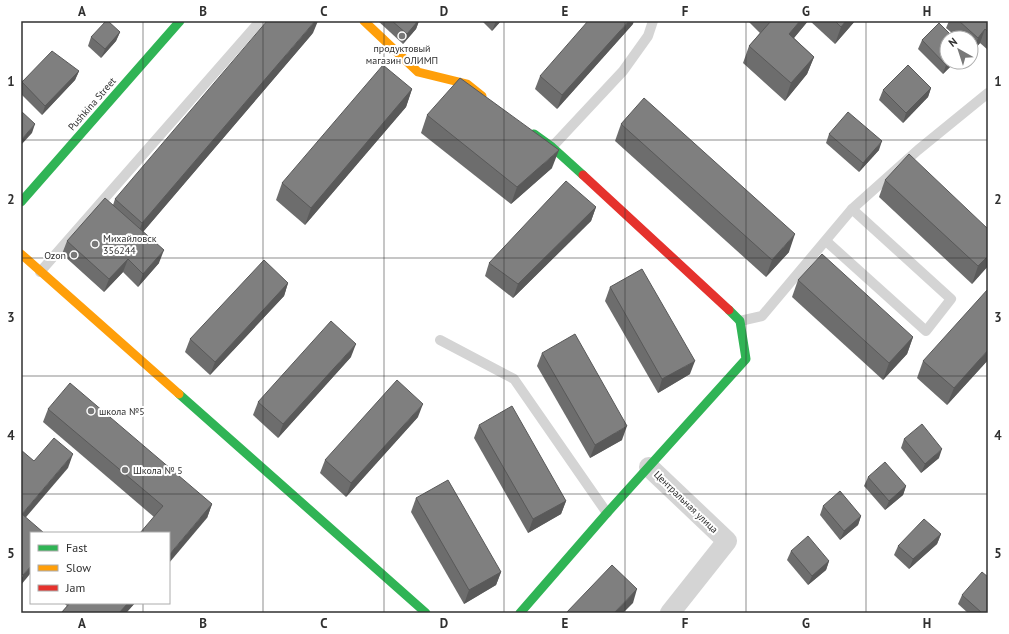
<svg xmlns="http://www.w3.org/2000/svg" width="1009" height="634" viewBox="0 0 1009 634" font-family="'PT Sans',sans-serif">
<style>
.lines{fill:none;stroke-linecap:round;stroke-linejoin:round}
.lane{stroke:#d4d4d4;stroke-width:10}
.street{stroke:#d4d4d4;stroke-width:20}
.fast{stroke:#30b455;stroke-width:9}
.slow{stroke:#ff9f0a;stroke-width:9}
.jam{stroke:#e5322d;stroke-width:9}
.wall{fill:#6d6d6d}
.shaded-wall{fill:#595959}
.building{fill:#7f7f7f;stroke:#595959}
.grid{fill:none;stroke:#303030;stroke-width:1;stroke-opacity:0.55}
.poi-dot{fill:#787878;stroke:#fff;stroke-width:1.5}
.labels{text-anchor:middle;dominant-baseline:central;stroke-width:4;stroke-linejoin:round;paint-order:stroke}
.poi-label{font-size:10px;fill:#303030;stroke:#fff;text-anchor:start}
.street-label{font-size:10px;fill:#303030;stroke:#fff}
.neatline{fill:none;stroke:#303030;stroke-width:1.5}
.grid-label{font-size:13px;text-anchor:middle;font-weight:bold;fill:#303030}
</style>
<rect width="100%" height="100%" fill="#fff"/>
<g class="lines">
<g class="lane">
<polyline points="552,147 623,71 648,36 653,21"/>
<polyline points="826,241 926,331 951,299 852,209"/>
<polyline points="40,272 260,21"/>
<polyline points="740,321 762,316 852,209 918,150 988,93"/>
<polyline points="440,340 514,379 607,513"/>
</g>
<polyline class="street" points="649,467 727,541 670,613"/>
<g class="fast">
<polyline points="534,134 552,147 583,175"/>
<polyline points="21,202 180,21"/>
<polyline points="179,394 426,613"/>
<polyline points="520,613 607,513 746,359 740,321 729,310"/>
</g>
<g class="slow">
<polyline points="364,21 418,72 467,84 482,96"/>
<polyline points="21,254 179,394"/>
</g>
<polyline class="jam" points="583,175 729,310"/>
</g>
<g class="wall">
<polygon points="378,21 419,21 416,29 403,44"/>
<polygon points="482,21 501,21 492,31"/>
<polygon points="748,21 808,21 794,38 814,57 807,74 785,101 743,63 749,46 760,33"/>
<polygon points="810,21 855,21 835,44"/>
<polygon points="949,21 988,21 988,50 980,43 973,51 971,50 971,38 958,38 946,28"/>
<polygon points="633,24 557,109 535,89 540,76"/>
<polygon points="120,32 116,41 101,58 88,46 91,37"/>
<polygon points="313,33 143,232 159,263 138,287 123,272 104,292 62,254 67,241 113,205 115,199"/>
<polygon points="922,40 955,62 943,74 918,49"/>
<polygon points="79,71 75,80 42,115 21,94 21,85 22,82"/>
<polygon points="931,88 928,97 903,123 879,100 883,90"/>
<polygon points="412,89 406,107 305,225 276,200 282,183"/>
<polygon points="427,115 552,168 511,204 421,133"/>
<polygon points="621,124 789,252 766,277 615,141"/>
<polygon points="829,134 879,150 859,172 826,143"/>
<polygon points="885,180 988,266 972,284 879,197"/>
<polygon points="596,207 591,221 513,298 485,276 489,263"/>
<polygon points="798,280 913,337 907,354 883,380 792,297"/>
<polygon points="288,283 284,296 210,375 185,352 190,339"/>
<polygon points="610,287 690,374 658,393 605,301"/>
<polygon points="542,353 622,440 590,458 537,366"/>
<polygon points="351,357 278,438 253,415 258,402"/>
<polygon points="988,360 947,405 917,378 923,361"/>
<polygon points="48,409 212,504 207,518 154,517 43,422"/>
<polygon points="418,417 346,497 320,473 325,460"/>
<polygon points="479,425 566,501 561,514 528,533 474,438"/>
<polygon points="904,439 939,458 921,473 901,448"/>
<polygon points="868,477 906,486 903,495 885,510 864,486"/>
<polygon points="416,498 501,572 496,585 464,604 411,512"/>
<polygon points="823,506 861,516 858,525 840,540 820,515"/>
<polygon points="941,534 937,544 909,569 894,555 898,546"/>
<polygon points="791,551 829,561 826,570 808,585 787,560"/>
<polygon points="962,595 988,613 968,613 958,604"/>
<polygon points="64,603 135,603 126,613 61,613 67,606"/>
</g>
<g class="shaded-wall">
<polygon points="315,21 318,21 313,33 136,240 142,223"/>
<polygon points="418,21 419,21 416,29 403,44 407,34"/>
<polygon points="496,21 501,21 492,31"/>
<polygon points="629,21 634,21 633,24 557,109 562,95"/>
<polygon points="800,21 808,21 783,51 789,34"/>
<polygon points="846,21 855,21 835,44 841,27"/>
<polygon points="985,29 980,43 973,51 978,38"/>
<polygon points="120,32 116,41 101,58 105,49"/>
<polygon points="814,57 807,74 785,101 791,83"/>
<polygon points="949,62 955,62 943,74 946,65"/>
<polygon points="79,71 75,80 42,115 45,106"/>
<polygon points="931,88 928,97 903,123 906,113"/>
<polygon points="412,89 406,107 305,225 311,208"/>
<polygon points="35,124 32,133 21,145 21,140"/>
<polygon points="882,141 879,150 859,172 863,163"/>
<polygon points="559,150 552,168 511,204 517,187"/>
<polygon points="596,207 591,221 513,298 518,284"/>
<polygon points="795,234 789,252 766,277 772,260"/>
<polygon points="164,250 159,263 138,287 143,274"/>
<polygon points="988,256 988,266 972,284 978,266"/>
<polygon points="128,259 123,272 104,292 109,279"/>
<polygon points="288,283 284,296 210,375 215,362"/>
<polygon points="913,337 907,354 883,380 889,363"/>
<polygon points="356,344 351,357 278,438 283,424"/>
<polygon points="988,350 988,360 947,405 954,388"/>
<polygon points="695,361 690,374 658,393 662,379"/>
<polygon points="423,404 418,417 346,497 351,483"/>
<polygon points="627,426 622,440 590,458 595,445"/>
<polygon points="942,449 939,458 921,473 925,464"/>
<polygon points="73,454 68,468 21,523 22,514"/>
<polygon points="906,486 903,495 885,510 889,501"/>
<polygon points="566,501 561,514 528,533 533,519"/>
<polygon points="212,504 207,518 169,563 169,555"/>
<polygon points="861,516 858,525 840,540 844,531"/>
<polygon points="941,534 937,544 909,569 913,559"/>
<polygon points="829,561 826,570 808,585 812,576"/>
<polygon points="31,566 30,574 21,585 21,580 23,575"/>
<polygon points="501,572 496,585 464,604 469,590"/>
<polygon points="637,589 633,603 623,613 614,613"/>
<polygon points="128,603 135,603 126,613 119,613"/>
</g>
<g class="building">
<polygon points="106,21 108,21 120,32 105,49 91,37"/>
<polygon points="267,21 315,21 142,223 115,199"/>
<polygon points="392,21 418,21 407,34"/>
<polygon points="588,21 629,21 562,95 540,76"/>
<polygon points="771,21 800,21 789,34 814,57 791,83 749,46"/>
<polygon points="835,21 846,21 841,27"/>
<polygon points="959,21 988,21 988,32 985,29 978,38"/>
<polygon points="939,23 954,38 947,38 947,62 949,62 946,65 922,40"/>
<polygon points="52,51 79,71 45,106 22,82"/>
<polygon points="383,65 412,89 311,208 282,183"/>
<polygon points="908,65 931,88 906,113 883,90"/>
<polygon points="460,78 559,150 517,187 427,115"/>
<polygon points="644,98 795,234 772,260 621,124"/>
<polygon points="21,111 35,124 21,140"/>
<polygon points="848,112 882,141 863,163 829,134"/>
<polygon points="909,154 988,229 988,256 978,266 885,180"/>
<polygon points="566,181 596,207 518,284 489,263"/>
<polygon points="105,198 164,250 143,274 128,259 109,279 67,241"/>
<polygon points="822,254 913,337 889,363 798,280"/>
<polygon points="264,260 288,283 215,362 190,339"/>
<polygon points="642,269 695,361 662,379 610,287"/>
<polygon points="988,289 988,350 954,388 923,361"/>
<polygon points="331,321 356,344 283,424 258,402"/>
<polygon points="575,334 627,426 595,445 542,353"/>
<polygon points="397,380 423,404 351,483 325,460"/>
<polygon points="70,383 212,504 169,555 169,533 140,533 163,506 48,409"/>
<polygon points="512,406 566,501 533,519 479,425"/>
<polygon points="922,424 942,449 925,464 904,439"/>
<polygon points="54,438 73,454 22,514 44,533 31,533 31,566 23,575 21,574 21,450 34,461"/>
<polygon points="885,462 906,486 889,501 868,477"/>
<polygon points="448,480 501,572 469,590 416,498"/>
<polygon points="840,491 861,516 844,531 823,506"/>
<polygon points="924,519 941,534 913,559 898,546"/>
<polygon points="808,536 829,561 812,576 791,551"/>
<polygon points="612,565 637,589 614,613 566,613"/>
<polygon points="982,572 988,577 988,613 982,613 962,595"/>
<polygon points="70,603 128,603 119,613 61,613"/>
</g>
<path class="grid" d="M143 21V533M263 21V613M384 21V613M504 21V613M625 21V613M746 21V613M866 21V613M21 140H988M21 258H988M21 376H988M21 494H988M143 603V613"/>
<g class="poi-dot">
<circle cx="402" cy="36" r="4"/>
<circle cx="95" cy="244" r="4"/>
<circle cx="74" cy="255" r="4"/>
<circle cx="91" cy="411" r="4"/>
<circle cx="125" cy="470" r="4"/>
</g>
<g class="labels">
<g class="poi-label">
<text x="402" y="48" text-anchor="middle">продуктовый<tspan x="402" dy="12">магазин ОЛИМП</tspan></text>
<text x="103" y="238">Михайловск<tspan x="103" dy="12">356244</tspan></text>
<text x="66" y="255" text-anchor="end">Ozon</text>
<text x="99" y="411">школа №5</text>
<text x="133" y="470">Школа № 5</text>
</g>
<g class="street-label">
<text transform="translate(92 104) rotate(-49)">Pushkina Street</text>
<text transform="translate(686 502) rotate(44)">Центральная улица</text>
</g>
</g>
<rect width="1009" height="634" fill="none" stroke="#ffffff" stroke-width="44"/>
<rect x="30" y="532" width="140" height="72" fill="#ffffff" stroke="#acacac"/>
<rect x="38" y="545" width="20" height="6" fill="#30b455" stroke="#acacac"/>
<text x="66" y="552" font-size="12" fill="#303030">Fast</text>
<rect x="38" y="565" width="20" height="6" fill="#ff9f0a" stroke="#acacac"/>
<text x="66" y="572" font-size="12" fill="#303030">Slow</text>
<rect x="38" y="585" width="20" height="6" fill="#e5322d" stroke="#acacac"/>
<text x="66" y="592" font-size="12" fill="#303030">Jam</text>
<g transform="translate(959 50) rotate(321)"><circle r="19" fill="#ffffff" stroke="#acacac"/>
<path d="M0-3L7 15L0 10L-7 15Z" fill="#787878"/>
<text y="-6" font-size="11" font-weight="bold" text-anchor="middle" fill="#303030">N</text>
</g>
<rect x="22" y="22" width="965" height="590" class="neatline"/>
<g class="grid-label">
<text x="82" y="16">A</text>
<text x="203" y="16">B</text>
<text x="324" y="16">C</text>
<text x="444" y="16">D</text>
<text x="565" y="16">E</text>
<text x="685" y="16">F</text>
<text x="806" y="16">G</text>
<text x="927" y="16">H</text>
<text x="11" y="86">1</text>
<text x="998" y="86">1</text>
<text x="11" y="204">2</text>
<text x="998" y="204">2</text>
<text x="11" y="322">3</text>
<text x="998" y="322">3</text>
<text x="11" y="440">4</text>
<text x="998" y="440">4</text>
<text x="11" y="558">5</text>
<text x="998" y="558">5</text>
<text x="82" y="628">A</text>
<text x="203" y="628">B</text>
<text x="324" y="628">C</text>
<text x="444" y="628">D</text>
<text x="565" y="628">E</text>
<text x="685" y="628">F</text>
<text x="806" y="628">G</text>
<text x="927" y="628">H</text>
</g>
</svg>
